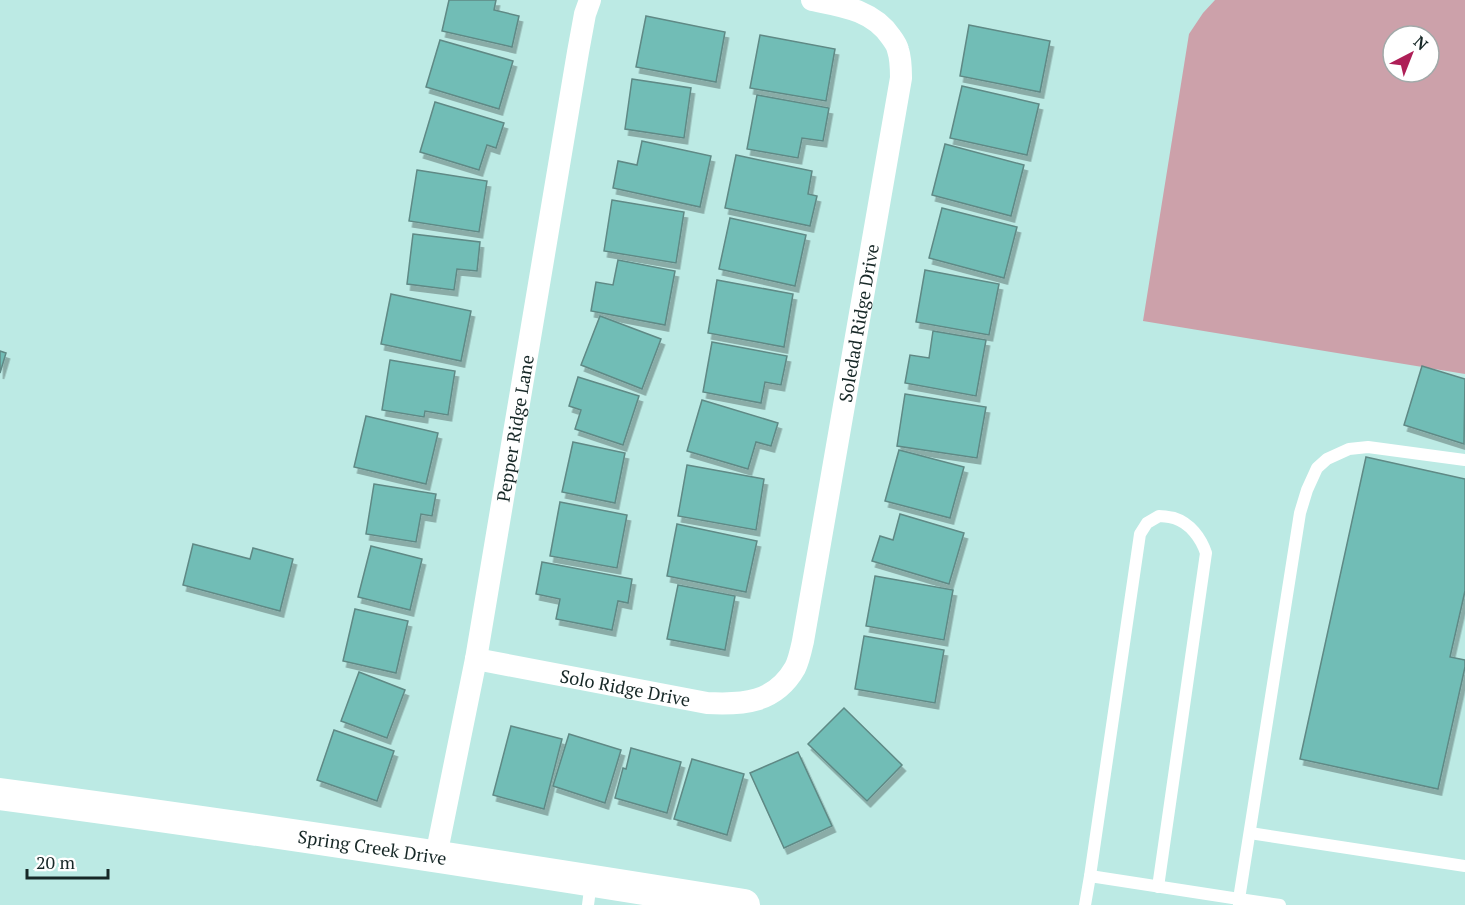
<svg xmlns="http://www.w3.org/2000/svg" width="1465" height="905" viewBox="0 0 1465 905" font-family="'PT Serif',serif">
<style>
.green{fill:#cca1aa;fill-rule:evenodd}
.building{fill:#71bdb6;stroke:#5f8985;stroke-width:1.5;filter:url(#shadow)}
.lines{fill:none;stroke-linecap:round;stroke-linejoin:round}
.lane{stroke:#fff;stroke-width:12}
.street{stroke:#fff;stroke-width:22}
.secondary{stroke:#fff;stroke-width:32}
.labels{text-anchor:middle;dominant-baseline:central;stroke-width:4.5;stroke-linejoin:round;paint-order:stroke}
.street-label{font-size:18px;fill:#172827;stroke:#fff}
</style>
<defs>
<filter id="shadow"><feDropShadow dx="3.5" dy="6" stdDeviation="0" flood-color="#0004"/></filter>
</defs>
<rect width="100%" height="100%" fill="#bceae4"/>
<path class="green" d="M1215 0H1465V374L1143 321 1189 34 1203 13ZM1393 36H1429V72H1393Z"/>
<g class="building">
<polygon points="449,0 496,0 494,10 519,16 512,47 442,31"/>
<polygon points="646,16 725,32 716,82 636,67"/>
<polygon points="969,25 1050,41 1040,92 960,76"/>
<polygon points="760,35 835,49 826,101 750,88"/>
<polygon points="440,40 513,61 499,109 426,87"/>
<polygon points="632,79 691,88 684,138 625,129"/>
<polygon points="962,86 1039,104 1027,155 950,138"/>
<polygon points="757,95 829,108 823,141 802,138 798,158 747,149"/>
<polygon points="435,102 504,123 496,148 487,145 479,170 420,152"/>
<polygon points="642,141 711,156 700,207 613,188 618,161 637,165"/>
<polygon points="945,144 1024,165 1011,216 932,195"/>
<polygon points="736,155 812,171 808,194 817,196 810,226 725,208"/>
<polygon points="417,170 487,181 479,232 409,221"/>
<polygon points="612,200 684,212 676,263 604,251"/>
<polygon points="942,208 1017,227 1004,278 929,258"/>
<polygon points="730,218 806,235 795,286 719,269"/>
<polygon points="413,234 480,242 477,271 457,269 454,290 407,284"/>
<polygon points="618,260 675,271 665,325 591,311 596,282 613,285"/>
<polygon points="925,270 999,284 989,335 916,322"/>
<polygon points="717,280 793,294 784,347 708,333"/>
<polygon points="391,294 471,311 461,361 381,344"/>
<polygon points="600,316 661,339 642,389 581,365"/>
<polygon points="933,331 986,340 976,396 905,383 910,355 929,358"/>
<polygon points="712,342 787,356 781,385 765,382 761,403 703,392"/>
<polygon points="0,351 6,353 0,373"/>
<polygon points="390,360 455,371 448,415 425,411 424,417 382,410"/>
<polygon points="1422,366 1465,379 1464,444 1404,425"/>
<polygon points="578,377 639,396 623,445 575,429 581,410 569,406"/>
<polygon points="905,394 986,407 977,458 897,446"/>
<polygon points="702,400 778,423 771,446 756,442 748,469 687,451"/>
<polygon points="366,416 438,433 426,484 354,467"/>
<polygon points="573,442 625,453 615,503 562,492"/>
<polygon points="899,450 964,467 950,518 885,501"/>
<polygon points="1366,457 1465,479 1465,591 1450,657 1465,660 1465,667 1438,789 1300,759"/>
<polygon points="687,465 764,479 756,530 678,516"/>
<polygon points="374,484 436,494 432,516 421,514 416,542 366,534"/>
<polygon points="560,502 627,515 617,568 550,556"/>
<polygon points="900,514 964,533 949,584 872,561 880,536 893,540"/>
<polygon points="677,524 757,541 746,592 667,576"/>
<polygon points="193,544 250,559 253,548 293,559 280,611 183,585"/>
<polygon points="371,546 422,559 410,610 358,597"/>
<polygon points="542,562 632,579 628,603 618,601 612,630 556,619 560,599 536,594"/>
<polygon points="875,576 953,590 944,640 866,626"/>
<polygon points="678,585 735,596 725,650 667,639"/>
<polygon points="355,609 408,621 396,673 343,661"/>
<polygon points="864,636 944,650 935,703 855,689"/>
<polygon points="359,672 405,690 387,738 341,721"/>
<polygon points="844,708 902,765 867,801 808,744"/>
<polygon points="511,726 562,739 544,809 493,795"/>
<polygon points="334,730 394,751 377,801 317,780"/>
<polygon points="569,734 621,750 605,803 553,786"/>
<polygon points="631,748 681,762 667,813 615,798 623,768 626,769"/>
<polygon points="798,752 832,826 784,848 750,773"/>
<polygon points="692,759 744,774 727,835 674,819"/>
</g>
<g class="lines">
<g class="lane">
<polyline points="1250,833 1465,866"/>
<path d="M1090 876 1140 534 1147 523 1159 516C1163 516 1169 517 1174 518 1190 523 1201 538 1206 553L1158 887"/>
<polyline points="588,905 591,882"/>
<polyline points="1085,905 1090,876 1239,899 1239,905"/>
<polyline points="1280,905 1239,899 1300,513 1307,490 1317,468 1327,459 1349,449 1368,447 1465,460"/>
</g>
<g class="street">
<path id="s1" d="M476 659 707 703C743 705 775 703 795 668 799 660 801 650 803 641L901 78C901 68 901 59 898 50 897 45 894 41 891 37 873 10 842 6 812 0"/>
<path id="s2" d="M436 856 476 659 578 52 585 14 590 0"/>
</g>
<path class="secondary" id="s3" d="M0 794C249 827 496 865 744 905"/>
</g>
<g class="labels">
<g class="street-label">
<text stroke="none"><textPath href="#s1" startOffset="687">Soledad Ridge Drive</textPath></text>
<text stroke="none"><textPath href="#s2" startOffset="435">Pepper Ridge Lane</textPath></text>
<text stroke="none"><textPath href="#s1" startOffset="152">Solo Ridge Drive</textPath></text>
<text stroke="none"><textPath href="#s3" startOffset="376">Spring Creek Drive</textPath></text>
</g>
</g>
<g transform="translate(1411 54) rotate(42)"><circle r="28" fill="#ffffff" stroke="#a2a9a9" stroke-width="1.5"/>
<path d="M0-4.5L10 22L0 15L-10 22Z" fill="#ae1f57"/>
<text y="-9" font-size="16" font-weight="bold" text-anchor="middle" fill="#172827">N</text>
</g>
<path d="M27 869v9h81v-9" fill="none" stroke="#172827" stroke-width="3"/>
<text x="36" y="869" font-size="18" fill="#172827" stroke="#ffffff" stroke-width="4.5" paint-order="stroke">20 m</text>
</svg>
